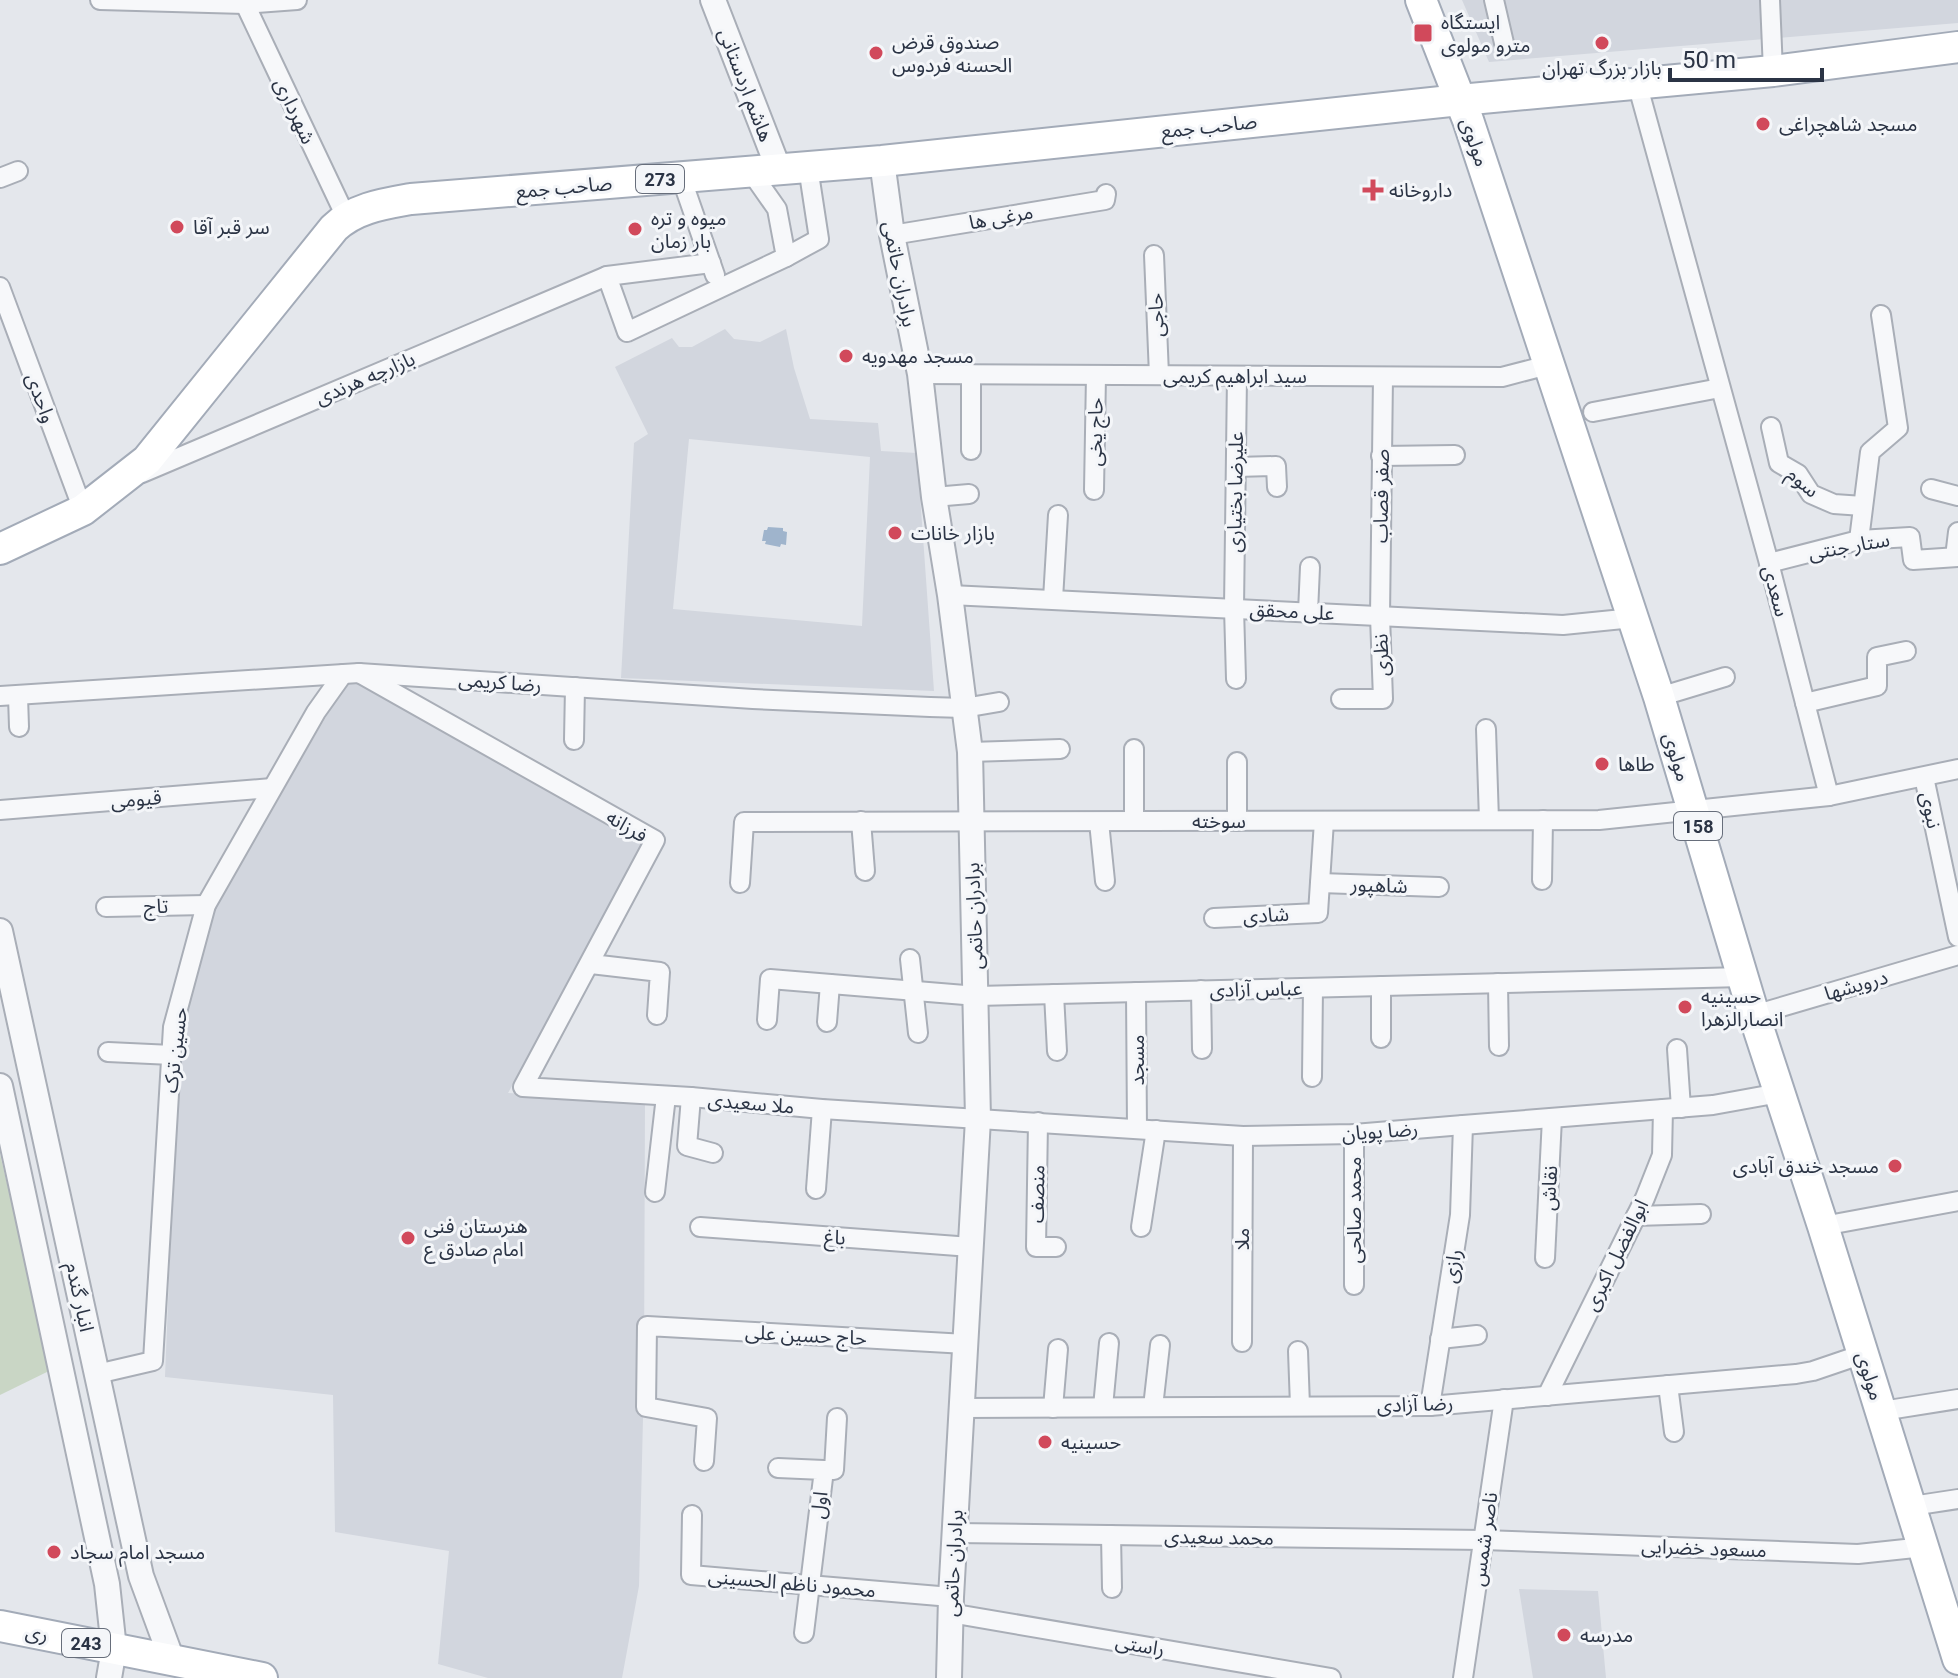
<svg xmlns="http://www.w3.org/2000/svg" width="1958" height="1678" viewBox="0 0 1958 1678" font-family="Roboto,'Noto Sans Arabic',sans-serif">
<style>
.built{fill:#d2d6de;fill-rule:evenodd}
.green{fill:#c9d6c5}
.water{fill:#9fb4cc}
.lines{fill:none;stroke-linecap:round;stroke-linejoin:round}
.minor-casing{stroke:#a9aeb7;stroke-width:22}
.tertiary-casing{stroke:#a9aeb7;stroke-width:28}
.primary-casing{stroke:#a3abb8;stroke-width:34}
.minor{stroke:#f7f8fa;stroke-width:18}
.tertiary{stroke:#f7f8fa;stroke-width:24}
.primary{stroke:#fff;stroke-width:30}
.poi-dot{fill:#d1495b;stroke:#f4f6f9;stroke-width:3}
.labels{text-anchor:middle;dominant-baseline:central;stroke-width:6;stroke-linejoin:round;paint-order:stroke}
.shield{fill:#f4f6f9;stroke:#676e7b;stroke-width:2}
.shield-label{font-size:18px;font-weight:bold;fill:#2b3445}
.poi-label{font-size:20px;fill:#2b3445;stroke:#f4f6f9;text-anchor:start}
.street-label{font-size:20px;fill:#2b3445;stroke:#f4f6f9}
</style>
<rect width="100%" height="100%" fill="#e4e7ec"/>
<g class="built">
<polygon points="1462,0 1958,0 1958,23 1489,62"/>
<path d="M725 329 734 339 760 342 786 329 794 368 810 419 878 423 881 451 917 453 934 691 621 678 634 443 648 434 615 367 672 338 679 347H692ZM689 439 870 457 862 626 673 609Z"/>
<polygon points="349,678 649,843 508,1093 645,1100 644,1376 639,1586 622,1678 488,1678 438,1664 449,1551 335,1532 333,1395 165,1377 179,1029 213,908"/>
<polygon points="1519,1589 1598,1591 1606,1678 1533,1678"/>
</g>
<polygon class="green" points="0,1154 51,1370 0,1395"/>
<polygon class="water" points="768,527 783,528 783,531 787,532 786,545 781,544 780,547 765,544 766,541 762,541 764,530 767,530"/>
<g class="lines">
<g class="minor-casing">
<g id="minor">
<polyline points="100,0 245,4 297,0"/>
<polyline points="1494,0 1504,43"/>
<polyline points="1770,0 1773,71"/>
<polyline points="245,4 346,217"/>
<polyline points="1637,83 1769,563 1829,796"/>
<polyline points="681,177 715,275"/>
<polyline points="0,178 18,171"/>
<polyline points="892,235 1105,200 1106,194"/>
<polyline points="1154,255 1159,375"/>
<polyline points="786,257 819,239 808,167"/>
<polyline points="711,263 607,276 627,332 786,257 777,209 751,172"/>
<polyline points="0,287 83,510"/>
<polyline points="920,374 1502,377 1548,365"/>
<polyline points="971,374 971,450"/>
<polyline points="1593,412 1720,388"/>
<polyline points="1771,427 1779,463 1798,474 1811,494 1834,504 1863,506"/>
<polyline points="1381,456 1455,455"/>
<polyline points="1236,467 1276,466 1277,487"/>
<polyline points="142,473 607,276"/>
<polyline points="1931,489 1958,496"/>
<polyline points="1094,490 1096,375"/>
<polyline points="934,497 969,494"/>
<polyline points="1859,540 1870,452 1898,428 1881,315"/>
<polyline points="1955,557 1958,532"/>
<polyline points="1769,563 1859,540 1910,537 1913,560 1958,557"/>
<polyline points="950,595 1563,625 1633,618"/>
<polyline points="1053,599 1058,515"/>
<polyline points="1308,612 1310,567"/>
<polyline points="359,673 655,840 523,1087 691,1097 822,1109 1243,1136 1354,1134 1463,1125 1713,1105 1779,1093"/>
<polyline points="1236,679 1234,608 1237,376"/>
<polyline points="0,696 359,673 753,699 930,707 964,708 999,702"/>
<polyline points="18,696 19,727"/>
<polyline points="1659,697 1725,677"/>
<polyline points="1341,699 1383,699 1380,616 1383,377"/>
<polyline points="1805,703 1877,686 1877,657 1906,651"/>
<polyline points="1486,729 1489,820"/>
<polyline points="574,740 575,687"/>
<polyline points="1134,749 1134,821"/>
<polyline points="970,752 1060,749"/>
<polyline points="1237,762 1237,821"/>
<polyline points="1924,777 1958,937"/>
<polyline points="0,810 272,788"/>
<polyline points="861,821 865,871"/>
<polyline points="1099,822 1105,881"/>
<polyline points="1542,880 1543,820"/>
<polyline points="740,883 744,822 1599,820 1829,796 1958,769"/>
<polyline points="1320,883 1439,887"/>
<polyline points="106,907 206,905"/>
<polyline points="1214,918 1318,913 1324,821"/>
<polyline points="910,959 918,1033"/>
<polyline points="591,964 660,972 657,1015"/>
<polyline points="1498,983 1499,1046"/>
<polyline points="1381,986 1381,1038"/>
<polyline points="1201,990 1202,1049"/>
<polyline points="1136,992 1137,1129"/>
<polyline points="1054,994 1057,1051"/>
<polyline points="1754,1015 1958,955"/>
<polyline points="767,1020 770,979 977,996 1743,977"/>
<polyline points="827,1022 830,984"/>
<polyline points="1677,1049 1681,1108"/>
<polyline points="108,1052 172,1055"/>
<polyline points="1312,1077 1313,988"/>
<polyline points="691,1097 687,1146 713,1153"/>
<polyline points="1038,1122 1036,1247 1056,1247"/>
<polyline points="816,1189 822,1109"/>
<polyline points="655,1192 666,1096"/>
<polyline points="1636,1216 1701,1214"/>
<polyline points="1823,1226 1958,1201"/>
<polyline points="700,1227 971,1247"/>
<polyline points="1141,1227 1156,1130"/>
<polyline points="1545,1258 1552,1118"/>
<polyline points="1354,1285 1354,1134"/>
<polyline points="1440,1339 1477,1335"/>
<polyline points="1242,1342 1243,1136"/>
<polyline points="1298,1351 1300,1406"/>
<polyline points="97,1374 153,1361 173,1027 206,905 316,712 343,674"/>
<polyline points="1668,1385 1674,1432"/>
<polyline points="1547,1396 1645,1198 1662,1155 1663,1109"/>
<polyline points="1430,1406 1460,1215 1463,1125"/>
<polyline points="1103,1407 1109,1343"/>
<polyline points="1153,1407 1160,1345"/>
<polyline points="962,1408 1430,1406 1796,1374 1813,1371 1863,1354"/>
<polyline points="1053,1408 1058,1349"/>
<polyline points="1882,1411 1958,1399"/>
<polyline points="704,1461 707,1418 646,1407 647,1326 966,1344"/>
<polyline points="778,1468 824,1470 804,1633"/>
<polyline points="824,1470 834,1470 837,1418"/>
<polyline points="1912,1506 1958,1499"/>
<polyline points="692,1515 691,1575 951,1597"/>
<polyline points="955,1533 1483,1540 1858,1554 1924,1547"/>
<polyline points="1111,1535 1112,1588"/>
<polyline points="950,1613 1331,1678"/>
<polyline points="1463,1678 1504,1399"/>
</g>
</g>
<g class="tertiary-casing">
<g id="tertiary">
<polyline points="713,0 779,170"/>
<polyline points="882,161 892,235 920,374 934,497 950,595 970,752 978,1119 951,1597 949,1678"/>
<polyline points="0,931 141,1576 172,1660"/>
<polyline points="0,1086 107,1584 114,1649 109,1678"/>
</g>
</g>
<g class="primary-casing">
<g id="primary">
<polyline points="1421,0 1468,120 1659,697 1754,1015 1823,1226 1958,1659"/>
<path d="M0 549 83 510 147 460 334 228C355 208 383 204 411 199L882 161 1460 100 1773 71 1958 47"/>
<polyline points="0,1626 262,1678"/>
</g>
</g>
<use href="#minor" class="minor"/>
<use href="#tertiary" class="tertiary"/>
<use href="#primary" class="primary"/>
</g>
<g class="poi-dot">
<rect x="1413" y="23" width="20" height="20" rx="4"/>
<circle cx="1602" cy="43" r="8"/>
<circle cx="876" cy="53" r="8"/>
<circle cx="1763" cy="124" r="8"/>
<path d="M1369 178h8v8h8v8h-8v8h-8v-8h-8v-8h8z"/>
<circle cx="177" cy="227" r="8"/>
<circle cx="635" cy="229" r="8"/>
<circle cx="846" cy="356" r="8"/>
<circle cx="895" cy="533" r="8"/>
<circle cx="1602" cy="764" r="8"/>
<circle cx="1685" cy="1007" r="8"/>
<circle cx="1895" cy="1166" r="8"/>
<circle cx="408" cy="1238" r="8"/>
<circle cx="1045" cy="1442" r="8"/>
<circle cx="54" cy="1552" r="8"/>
<circle cx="1564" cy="1635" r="8"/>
</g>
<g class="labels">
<g class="shield">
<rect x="636" y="165" width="48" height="28" rx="6"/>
<rect x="1674" y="812" width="48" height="28" rx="6"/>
<rect x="62" y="1629" width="48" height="28" rx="6"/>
</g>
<g class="shield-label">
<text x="660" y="179">273</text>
<text x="1698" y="826">158</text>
<text x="86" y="1643">243</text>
</g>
<g class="poi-label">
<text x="1441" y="22">ایستگاه<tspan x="1441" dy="23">مترو مولوی</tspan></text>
<text x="892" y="42">صندوق قرض<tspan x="892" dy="23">الحسنه فردوس</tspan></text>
<text x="1602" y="68" text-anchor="middle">بازار بزرگ تهران</text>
<text x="1779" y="124">مسجد شاهچراغی</text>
<text x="1389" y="190">داروخانه</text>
<text x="651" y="218">میوه و تره<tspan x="651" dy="23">بار زمان</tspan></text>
<text x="193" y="227">سر قبر آقا</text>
<text x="862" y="356">مسجد مهدویه</text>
<text x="911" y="533">بازار خانات</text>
<text x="1618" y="764">طاها</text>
<text x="1701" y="996">حسینیه<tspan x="1701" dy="23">انصارالزهرا</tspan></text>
<text x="1879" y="1166" text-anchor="end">مسجد خندق آبادی</text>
<text x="424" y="1226">هنرستان فنی<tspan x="424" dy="23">امام صادق ع</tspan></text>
<text x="1061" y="1442">حسینیه</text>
<text x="70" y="1552">مسجد امام سجاد</text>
<text x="1580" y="1635">مدرسه</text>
</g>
<g class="street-label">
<text transform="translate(746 85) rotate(69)">هاشم اردستانی</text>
<text transform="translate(295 111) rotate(65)">شهرداری</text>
<text transform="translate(1209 126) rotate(-6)">صاحب جمع</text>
<text transform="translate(1475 142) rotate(71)">مولوی</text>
<text transform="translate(564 187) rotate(-5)">صاحب جمع</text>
<text transform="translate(1001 217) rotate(-10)">مرغی ها</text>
<text transform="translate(900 274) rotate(79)">برادران حاتمی</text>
<text transform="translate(1156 315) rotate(-92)">حاجی</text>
<text x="1235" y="376">سید ابراهیم کریمی</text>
<text transform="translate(365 378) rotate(-23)">بازارچه هرندی</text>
<text transform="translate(41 398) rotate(70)">واحدی</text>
<text transform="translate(1095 432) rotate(-89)">حاج یخی</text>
<text transform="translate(1803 482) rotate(40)">سوم</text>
<text transform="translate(1235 492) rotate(-89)">علیرضا بختیاری</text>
<text transform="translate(1381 496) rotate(-89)">صفر قصاب</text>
<text transform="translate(1849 546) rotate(-10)">ستار جنتی</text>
<text transform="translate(1776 591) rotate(75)">سعدی</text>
<text transform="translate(1292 611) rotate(3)">علی محقق</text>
<text transform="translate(1381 655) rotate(-92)">نظری</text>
<text transform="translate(500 682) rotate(4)">رضا کریمی</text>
<text transform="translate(1677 757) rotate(73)">مولوی</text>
<text transform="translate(136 799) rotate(-5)">قیومی</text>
<text transform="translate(1931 810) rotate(78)">نبوی</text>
<text x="1219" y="821">سوخته</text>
<text transform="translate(627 826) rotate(31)">فرزانه</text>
<text transform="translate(1379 885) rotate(2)">شاهپور</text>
<text transform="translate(156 906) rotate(-1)">تاج</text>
<text transform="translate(1266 915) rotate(-3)">شادی</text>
<text transform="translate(974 916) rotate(-92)">برادران حاتمی</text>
<text transform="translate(1856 985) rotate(-16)">درویشها</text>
<text transform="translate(1256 989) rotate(-1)">عباس آزادی</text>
<text transform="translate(175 1050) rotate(-83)">حسین ترک</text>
<text transform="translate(1137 1060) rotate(-90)">مسجد</text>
<text transform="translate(751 1103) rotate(5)">ملا سعیدی</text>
<text transform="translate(1380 1131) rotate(-4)">رضا پویان</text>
<text transform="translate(1549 1188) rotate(-87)">نقاش</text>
<text transform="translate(1037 1194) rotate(-89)">منصف</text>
<text transform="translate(1354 1210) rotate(-90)">محمد صالحی</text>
<text transform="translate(835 1237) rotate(4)">باغ</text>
<text transform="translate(1242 1239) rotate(-90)">ملا</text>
<text transform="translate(1616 1255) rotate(-64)">ابوالفضل اکبری</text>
<text transform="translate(1452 1266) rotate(-81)">رازی</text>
<text transform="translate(80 1297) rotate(78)">انبار گندم</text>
<text transform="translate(806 1335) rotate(3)">حاج حسین علی</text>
<text transform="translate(1870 1376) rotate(72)">مولوی</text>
<text transform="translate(1415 1404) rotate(-2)">رضا آزادی</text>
<text transform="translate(819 1505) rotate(-83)">اول</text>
<text transform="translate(1219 1537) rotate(1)">محمد سعیدی</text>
<text transform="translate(1484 1539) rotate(-82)">ناصر شمس</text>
<text transform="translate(1704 1548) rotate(2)">مسعود خضرایی</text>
<text transform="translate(953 1563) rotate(-87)">برادران حاتمی</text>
<text transform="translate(792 1583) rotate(5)">محمود ناظم الحسینی</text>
<text transform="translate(37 1633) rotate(11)">ری</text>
<text transform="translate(1140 1645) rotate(10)">راستی</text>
</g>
</g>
<path d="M1670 68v12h152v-12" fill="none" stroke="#2b3445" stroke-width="4"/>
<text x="1682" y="68" font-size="24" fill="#2b3445" stroke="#f4f6f9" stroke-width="6" paint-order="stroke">50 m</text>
</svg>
